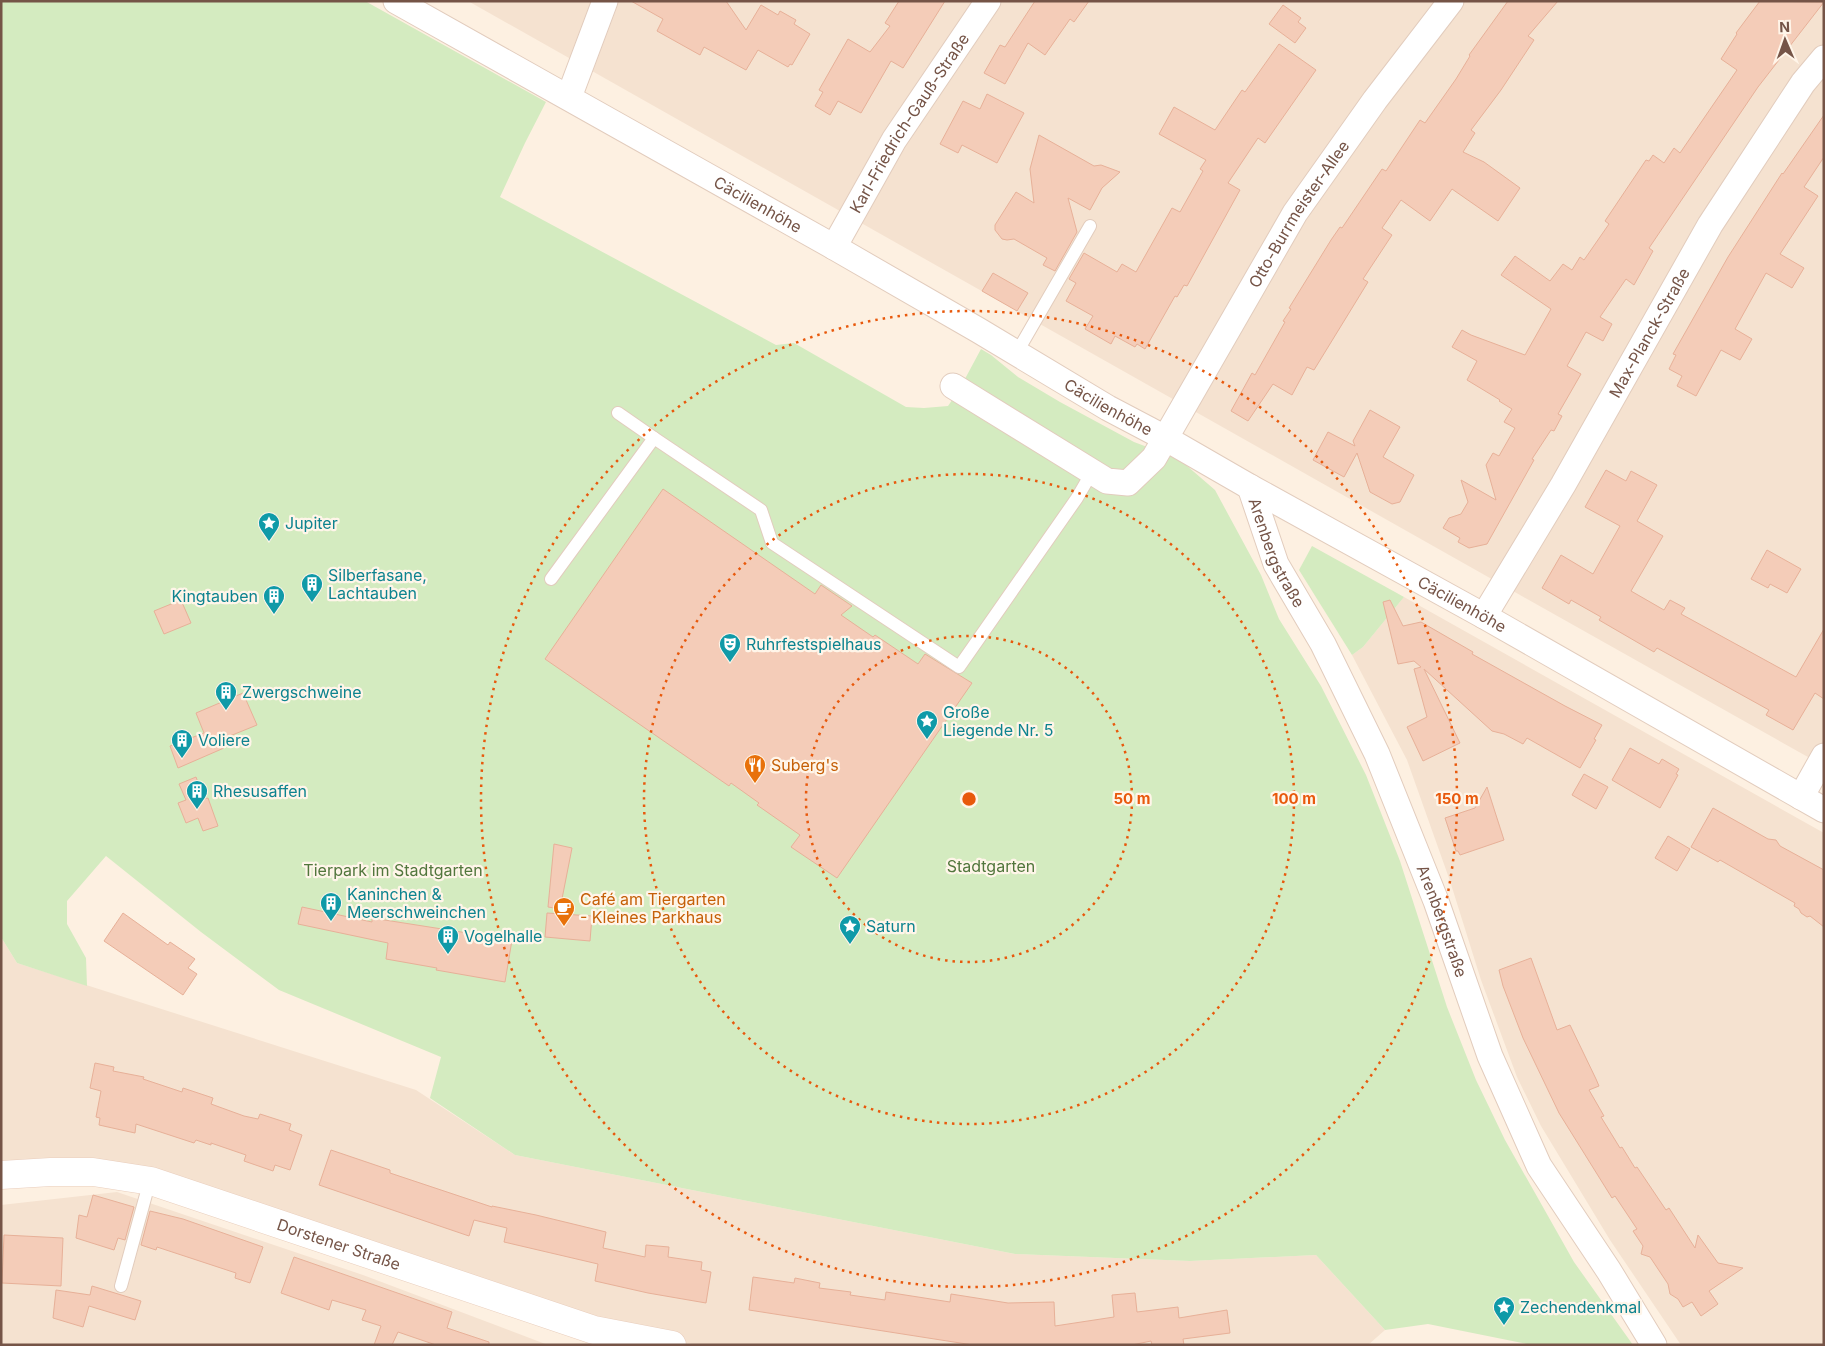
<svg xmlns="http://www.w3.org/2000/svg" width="1825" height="1346" viewBox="0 0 1825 1346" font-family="Inter,sans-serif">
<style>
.residential{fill:#f5e2d0}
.green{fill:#d4ebc0}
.building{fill:#f4ccb8;stroke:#e7b098}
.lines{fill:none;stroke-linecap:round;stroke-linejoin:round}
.service-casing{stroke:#e2ccbd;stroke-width:14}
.minor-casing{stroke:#e2ccbd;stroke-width:27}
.secondary-casing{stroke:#e9cebd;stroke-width:29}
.service{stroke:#fff;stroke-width:12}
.minor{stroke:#fff;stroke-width:25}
.secondary{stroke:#fff;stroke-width:28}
.ring{fill:none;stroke:#e8590c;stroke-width:2.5;stroke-dasharray:2.5 5}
.labels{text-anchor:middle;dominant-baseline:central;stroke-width:4.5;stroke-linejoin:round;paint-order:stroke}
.street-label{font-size:16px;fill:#755447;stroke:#fff5e9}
.culture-label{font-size:16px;fill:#0d838f;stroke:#fff5e9;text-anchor:start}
.food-label{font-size:16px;fill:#c56008;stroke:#fff5e9;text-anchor:start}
.park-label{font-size:16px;fill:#51763c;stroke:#fff5e9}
.centre{fill:#e8590c;stroke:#fff5e9;stroke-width:2.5}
.ring-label{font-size:15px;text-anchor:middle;font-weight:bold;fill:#e8590c;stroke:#fff5e9;stroke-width:4.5;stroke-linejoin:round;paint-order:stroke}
</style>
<rect width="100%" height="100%" fill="#fdf0e1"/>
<g class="residential">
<polygon points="468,1 1824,1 1824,766 1520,595"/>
<polygon points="1404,597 1824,833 1824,1345 1681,1345 1610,1240 1541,1126 1517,1077 1481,980 1450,881 1407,760 1352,655 1363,647"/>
<polygon points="1,937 17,963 416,1090 515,1155 1015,1254 1190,1261 1316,1255 1385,1330 1368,1345 699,1345 654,1338 151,1173 1,1170"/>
<polygon points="117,1192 363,1275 548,1345 1,1345 1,1205"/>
</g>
<g class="green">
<polygon points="1,1 365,1 546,102 525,143 500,197 776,345 794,343 906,407 924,408 948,406 959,390 981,349 991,355 1018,377 1060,402 1134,442 1179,459 1215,490 1261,575 1279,619 1321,686 1366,775 1400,861 1447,1007 1476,1080 1505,1140 1574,1262 1633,1345 1532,1345 1428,1324 1385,1330 1316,1255 1190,1261 1015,1254 515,1155 430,1098 441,1057 279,990 201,932 106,856 67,901 67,924 86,958 87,986 17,963 1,937"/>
<polygon points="1312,546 1404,597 1363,647 1352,655 1299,570"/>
</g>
<g class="building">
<polygon points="631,1 726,1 746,30 761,5 778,15 780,11 796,20 794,24 810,34 792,65 790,64 788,67 758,50 746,70 704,47 700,55 657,31 663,19"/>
<polygon points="899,1 945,1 903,68 891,61 861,113 838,101 830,115 815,106 823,92 819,90 848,39 870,52 890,26 885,23"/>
<polygon points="1035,1 1089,1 1074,22 1070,19 1045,55 1028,43 1005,84 984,73 1000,45 1005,47"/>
<polygon points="1508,1 1558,1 1528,36 1534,40 1501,90 1471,130 1475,133 1463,152 1484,162 1520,188 1498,221 1452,189 1430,221 1401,200 1382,228 1392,235 1363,279 1368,282 1314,370 1307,367 1292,395 1273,384 1248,421 1231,411 1252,373 1255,375 1285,322 1283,321 1291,309 1289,308 1331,240 1340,227 1342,228 1382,169 1386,171 1420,120 1425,123 1456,79 1470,56 1469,55"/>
<polygon points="1760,1 1824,2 1758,87 1649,248 1653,251 1634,285 1626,279 1600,317 1612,324 1603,341 1586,332 1567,366 1581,374 1558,414 1562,416 1554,431 1551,430 1532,459 1534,460 1487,544 1469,548 1458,542 1460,538 1443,528 1449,518 1461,514 1468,502 1461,480 1496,500 1486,465 1493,453 1499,456 1515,428 1504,422 1512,409 1499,401 1500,400 1467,380 1477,361 1452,347 1462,330 1471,335 1525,355 1551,309 1501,275 1515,256 1550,281 1563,264 1572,270 1580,257 1584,260 1609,224 1605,221 1646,160 1649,161 1653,155 1664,163 1674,148 1680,153 1737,70 1721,59 1737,34 1736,33"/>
<polygon points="1283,5 1301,18 1298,22 1306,28 1295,43 1269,24"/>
<polygon points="1279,44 1316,70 1265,143 1258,138 1228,183 1240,190 1187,286 1184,285 1177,297 1175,296 1145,349 1137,344 1135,347 1115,336 1111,344 1085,329 1093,316 1066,301 1076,283 1069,279 1084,253 1117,272 1122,264 1136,272 1172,208 1180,212 1203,171 1200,169 1206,160 1159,134 1174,107 1215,130 1242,90 1245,92"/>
<polygon points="987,94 1024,113 997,163 962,145 958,153 940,144 963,101 980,109"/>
<polygon points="1824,115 1824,157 1804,187 1818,196 1780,254 1804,268 1792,288 1766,273 1735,329 1752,339 1740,360 1721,350 1696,396 1677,386 1682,376 1669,369 1676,355 1673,354 1728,257 1782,173 1783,174"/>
<polygon points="1039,135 1094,166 1101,165 1120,172 1102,188 1090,210 1068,198 1077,232 1055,271 1043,265 1047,258 1014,239 1007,240 1002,239 995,230 995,225 1016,192 1034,203 1030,169"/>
<polygon points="993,273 1028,293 1017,311 982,291"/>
<polygon points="1370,410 1400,427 1383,457 1414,475 1400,502 1392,504 1370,492 1357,453 1344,477 1313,460 1328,432 1355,446 1353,441"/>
<polygon points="1606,470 1626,481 1631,471 1657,485 1637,521 1663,536 1631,591 1664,610 1670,600 1685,608 1681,614 1796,677 1824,629 1824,699 1815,693 1793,730 1766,715 1769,710 1657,648 1654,652 1599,620 1601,617 1571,600 1569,604 1542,588 1561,555 1593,574 1620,526 1585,507"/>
<polygon points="663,489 815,594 821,585 852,606 841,615 873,637 875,635 918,664 925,654 972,683 837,878 791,847 800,835 757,805 759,803 731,783 729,786 545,659"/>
<polygon points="1767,550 1801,569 1787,593 1770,584 1768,588 1751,579"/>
<polygon points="181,600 191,623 164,634 154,611"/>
<polygon points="1390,600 1403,626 1421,622 1473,652 1472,654 1565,706 1602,725 1594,739 1596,740 1580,768 1527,738 1523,744 1504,734 1492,731 1424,669 1460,743 1423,761 1407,727 1427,717 1414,669 1421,667 1414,661 1398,664 1383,602"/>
<polygon points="243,693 257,725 220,740 224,748 178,768 170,746 204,733 196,713"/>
<polygon points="1630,748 1659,764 1662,759 1679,769 1676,774 1678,775 1660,808 1612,780"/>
<polygon points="1584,774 1608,787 1596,809 1572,795"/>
<polygon points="196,777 204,799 208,798 218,826 203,831 198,818 186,823 178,803 186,800 179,784"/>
<polygon points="1487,787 1504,840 1460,855 1458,851 1456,851 1445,818 1475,808"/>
<polygon points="1713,808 1768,839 1776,840 1780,846 1824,870 1824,927 1810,916 1807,917 1801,913 1799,909 1794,906 1795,903 1720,860 1718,862 1691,847"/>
<polygon points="1668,836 1690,849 1677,871 1655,858"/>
<polygon points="554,844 572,848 560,909 548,907"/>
<polygon points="302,907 372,922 372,918 512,940 505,982 436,970 437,968 386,959 388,943 298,924"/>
<polygon points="123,913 168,945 170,942 195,959 188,968 197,974 183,995 104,941"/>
<polygon points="547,913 592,916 590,941 545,937"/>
<polygon points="1531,958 1557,1030 1570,1025 1596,1079 1599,1086 1589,1090 1604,1116 1601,1117 1620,1148 1622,1147 1635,1168 1637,1167 1666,1210 1669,1208 1695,1248 1698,1235 1718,1263 1743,1268 1709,1291 1718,1304 1701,1316 1692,1302 1683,1307 1678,1299 1670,1294 1668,1284 1650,1257 1641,1254 1643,1246 1633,1231 1637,1229 1615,1196 1612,1198 1559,1113 1523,1038 1503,986 1499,970"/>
<polygon points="95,1063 114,1067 113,1071 144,1077 143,1079 182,1092 183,1088 213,1098 211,1104 244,1116 258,1119 260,1114 291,1124 289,1130 302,1135 290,1170 275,1165 273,1171 244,1161 246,1155 211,1143 211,1145 196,1140 194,1143 136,1124 135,1133 99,1125 100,1118 96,1117 101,1091 90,1088"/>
<polygon points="331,1150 390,1170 390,1173 492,1207 492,1206 536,1215 606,1232 603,1248 645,1257 646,1245 669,1247 668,1257 702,1262 701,1270 711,1272 706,1303 648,1293 595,1281 598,1264 504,1242 507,1228 474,1220 469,1236 319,1185"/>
<polygon points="93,1195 134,1207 125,1240 118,1238 114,1250 76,1238 79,1215 87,1217"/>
<polygon points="150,1211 183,1219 263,1247 250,1283 235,1278 236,1273 157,1247 156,1250 141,1245"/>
<polygon points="4,1235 63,1238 61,1286 2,1283"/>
<polygon points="294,1257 452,1312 447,1328 489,1342 489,1345 436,1345 398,1332 392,1345 374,1345 381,1326 362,1320 366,1310 332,1300 329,1310 281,1293"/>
<polygon points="753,1277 794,1283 795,1278 820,1283 819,1288 851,1292 850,1295 885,1300 886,1292 950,1302 951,1294 1008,1303 1054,1302 1055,1326 1114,1317 1112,1295 1135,1293 1137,1312 1178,1307 1179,1318 1227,1310 1230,1333 1183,1339 1184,1345 1152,1345 1151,1341 1132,1345 973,1345 749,1310"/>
<polygon points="92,1286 141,1301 135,1320 89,1306 83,1327 53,1318 56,1290 90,1295"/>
</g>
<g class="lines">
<g class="service-casing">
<g id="service">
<polyline points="1016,354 1090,226"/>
<polyline points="618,413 654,438"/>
<polyline points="551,579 654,438 761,510 772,543 959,667 1077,498 1092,472"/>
<polyline points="121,1286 147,1191 151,1181"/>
</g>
</g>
<g class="minor-casing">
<g id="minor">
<path id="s1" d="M396 1 834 247 978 330 1108 408 1165 438 1250 487 1484 616 1824 810"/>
<polyline points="569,97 605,1"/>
<path id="s2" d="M834 247 894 140 988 1"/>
<path id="s3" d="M953 386 1107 481 1128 483 1154 458 1295 213 1375 100 1451 1"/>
<path id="s4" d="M1250 487 1276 564 1323 644 1377 754 1436 901 1490 1056 1539 1166 1609 1271 1654 1345"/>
<path id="s5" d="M1484 616 1563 485 1710 225 1803 83 1824 58"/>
<polyline points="1801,797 1824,756"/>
</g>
</g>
<g class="secondary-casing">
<g id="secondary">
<path id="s6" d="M1 1175 51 1172H93L151 1181 594 1330 672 1345"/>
</g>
</g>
<use href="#service" class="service"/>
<use href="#minor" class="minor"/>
<use href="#secondary" class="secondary"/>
</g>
<g class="ring">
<circle cx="969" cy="799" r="163"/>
<circle cx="969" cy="799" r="325"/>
<circle cx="969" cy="799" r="488"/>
</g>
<defs>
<g id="sight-pin" transform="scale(1.125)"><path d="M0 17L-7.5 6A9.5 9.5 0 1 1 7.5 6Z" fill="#0f9aa8" stroke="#fff5e9"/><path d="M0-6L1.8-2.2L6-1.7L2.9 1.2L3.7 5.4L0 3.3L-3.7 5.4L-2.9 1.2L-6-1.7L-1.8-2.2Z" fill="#fff"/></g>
<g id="building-pin" transform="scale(1.125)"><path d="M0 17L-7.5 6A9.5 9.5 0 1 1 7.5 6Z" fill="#0f9aa8" stroke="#fff5e9"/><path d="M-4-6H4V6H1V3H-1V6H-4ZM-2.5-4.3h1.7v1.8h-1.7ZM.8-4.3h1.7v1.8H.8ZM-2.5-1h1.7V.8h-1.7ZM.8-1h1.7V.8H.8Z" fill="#fff"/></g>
<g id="theatre-pin" transform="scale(1.125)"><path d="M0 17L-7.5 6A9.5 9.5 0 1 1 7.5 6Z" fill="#0f9aa8" stroke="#fff5e9"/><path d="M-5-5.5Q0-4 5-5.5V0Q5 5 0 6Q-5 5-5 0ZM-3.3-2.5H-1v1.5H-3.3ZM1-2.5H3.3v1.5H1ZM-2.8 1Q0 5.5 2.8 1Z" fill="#fff"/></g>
<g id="restaurant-pin" transform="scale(1.125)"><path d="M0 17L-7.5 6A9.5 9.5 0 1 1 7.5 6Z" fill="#e8710a" stroke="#fff5e9"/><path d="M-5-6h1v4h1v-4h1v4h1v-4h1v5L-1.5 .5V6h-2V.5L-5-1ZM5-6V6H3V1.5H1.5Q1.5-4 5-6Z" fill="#fff"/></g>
<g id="cafe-pin" transform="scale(1.125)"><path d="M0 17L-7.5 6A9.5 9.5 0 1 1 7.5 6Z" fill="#e8710a" stroke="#fff5e9"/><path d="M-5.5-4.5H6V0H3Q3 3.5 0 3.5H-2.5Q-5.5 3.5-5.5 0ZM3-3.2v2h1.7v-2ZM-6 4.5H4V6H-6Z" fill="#fff"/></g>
</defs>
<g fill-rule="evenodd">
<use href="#sight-pin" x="269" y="523"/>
<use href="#building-pin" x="312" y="584"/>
<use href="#building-pin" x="274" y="596"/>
<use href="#theatre-pin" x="730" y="644"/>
<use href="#building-pin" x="226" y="692"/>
<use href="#sight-pin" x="927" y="721"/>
<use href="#building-pin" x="182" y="740"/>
<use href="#restaurant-pin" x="755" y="765"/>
<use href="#building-pin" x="197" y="791"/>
<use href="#building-pin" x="331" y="903"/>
<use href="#cafe-pin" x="564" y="908"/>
<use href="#sight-pin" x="850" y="926"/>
<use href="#building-pin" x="448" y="936"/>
<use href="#sight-pin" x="1504" y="1307"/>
</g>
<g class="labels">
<g class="street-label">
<text stroke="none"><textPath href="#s2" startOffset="145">Karl-Friedrich-Gauß-Straße</textPath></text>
<text stroke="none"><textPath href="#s1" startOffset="415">Cäcilienhöhe</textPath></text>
<text stroke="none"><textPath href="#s3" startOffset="522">Otto-Burrmeister-Allee</textPath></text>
<text stroke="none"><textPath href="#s5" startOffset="328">Max-Planck-Straße</textPath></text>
<text stroke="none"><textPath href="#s1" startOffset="820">Cäcilienhöhe</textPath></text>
<text stroke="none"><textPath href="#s4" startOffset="71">Arenbergstraße</textPath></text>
<text stroke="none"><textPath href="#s1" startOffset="1225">Cäcilienhöhe</textPath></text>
<text stroke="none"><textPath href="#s4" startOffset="476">Arenbergstraße</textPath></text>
<text stroke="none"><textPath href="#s6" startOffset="349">Dorstener Straße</textPath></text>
</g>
<g class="culture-label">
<text x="285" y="523">Jupiter</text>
<text x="328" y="575">Silberfasane,<tspan x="328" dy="18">Lachtauben</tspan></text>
<text x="258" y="596" text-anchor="end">Kingtauben</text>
<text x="746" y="644">Ruhrfestspielhaus</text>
<text x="242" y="692">Zwergschweine</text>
<text x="943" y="712">Große<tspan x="943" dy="18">Liegende Nr. 5</tspan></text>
<text x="198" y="740">Voliere</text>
<text x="213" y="791">Rhesusaffen</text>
<text x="347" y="894">Kaninchen &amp;<tspan x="347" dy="18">Meerschweinchen</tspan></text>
<text x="866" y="926">Saturn</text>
<text x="464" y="936">Vogelhalle</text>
<text x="1520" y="1307">Zechendenkmal</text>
</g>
<g class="food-label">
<text x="771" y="765">Suberg's</text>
<text x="580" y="899">Café am Tiergarten<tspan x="580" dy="18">- Kleines Parkhaus</tspan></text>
</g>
<g class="park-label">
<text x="991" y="866">Stadtgarten</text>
<text x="393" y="870">Tierpark im Stadtgarten</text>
</g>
</g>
<circle cx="969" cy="799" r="8" class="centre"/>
<g class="ring-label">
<text x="1132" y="804">50 m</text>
<text x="1294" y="804">100 m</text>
<text x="1457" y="804">150 m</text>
</g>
<rect width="1825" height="1346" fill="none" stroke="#755447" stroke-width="5"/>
<g transform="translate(1785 40) rotate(358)" stroke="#fff5e9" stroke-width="4" paint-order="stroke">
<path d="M0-4L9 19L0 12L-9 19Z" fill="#755447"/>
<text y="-8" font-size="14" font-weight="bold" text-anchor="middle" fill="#755447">N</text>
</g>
</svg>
